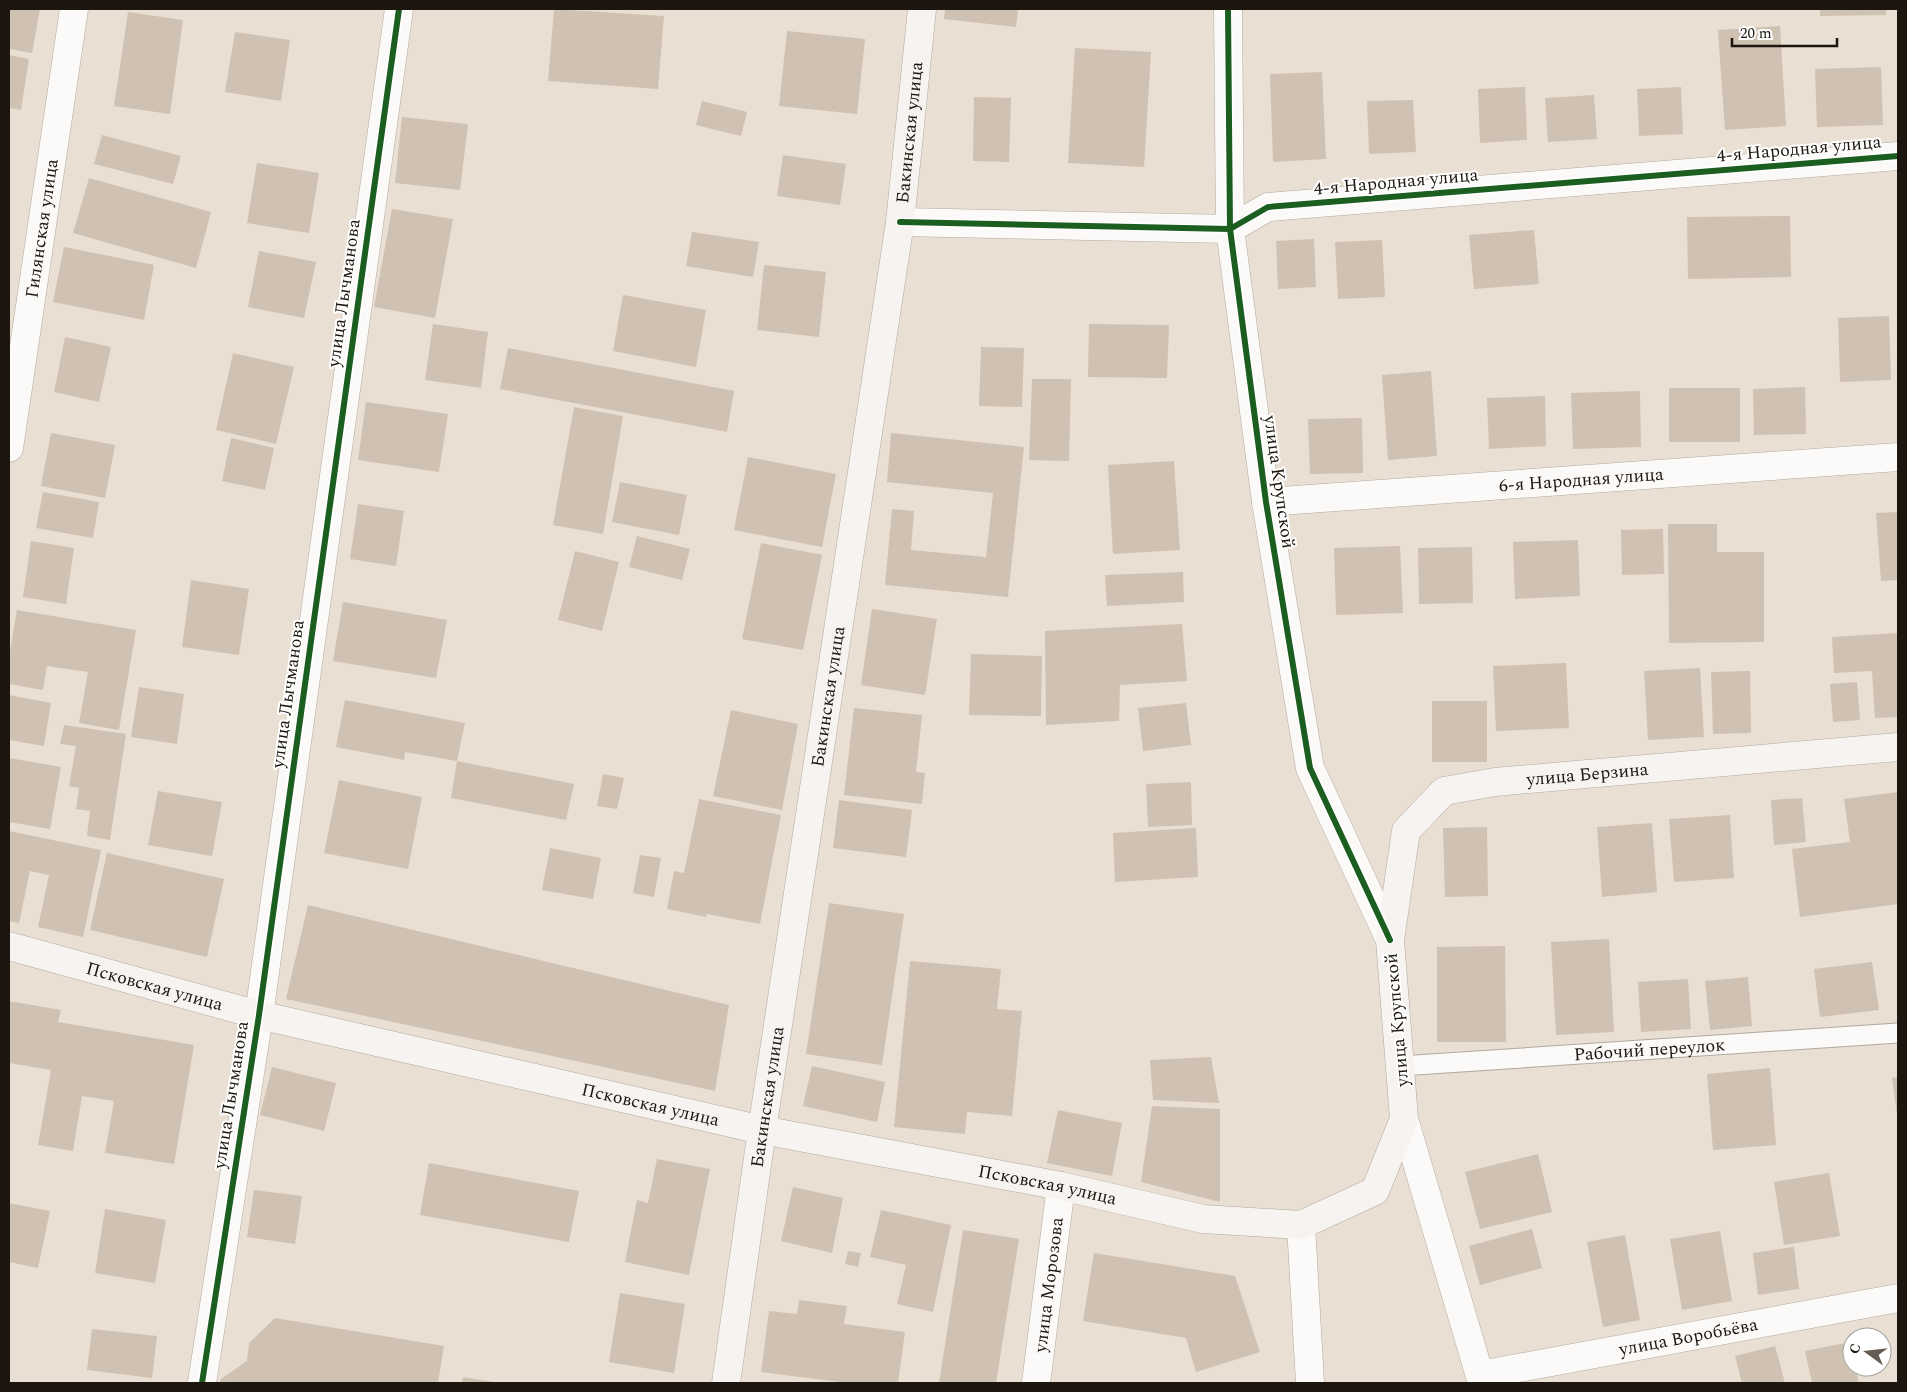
<svg xmlns="http://www.w3.org/2000/svg" width="1907" height="1392" viewBox="0 0 1907 1392" font-family="Spectral,serif">
<style>
.building{fill:#d0c2b2}
.lines{fill:none;stroke-linecap:round;stroke-linejoin:round}
.service-casing{stroke:#b1aaa1;stroke-width:21}
.minor-casing{stroke:#b1aaa1;stroke-width:29}
.tertiary-casing{stroke:#b1aaa1;stroke-width:29}
.secondary-casing{stroke:#b1aaa1;stroke-width:29}
.service{stroke:#fcfaf8;stroke-width:19}
.minor{stroke:#fcfaf8;stroke-width:28}
.tertiary{stroke:#fcfaf8;stroke-width:28}
.secondary{stroke:#f7f3f1;stroke-width:28}
.cycleway-casing{stroke:#fff;stroke-width:9}
.cycleway{stroke:#1b5e20;stroke-width:6}
.labels{text-anchor:middle;dominant-baseline:central;stroke-width:4;stroke-linejoin:round;paint-order:stroke}
.street-label{font-size:18px;fill:#1c160e;stroke:#fff}
</style>
<rect width="100%" height="100%" fill="#e9dfd3"/>
<g class="building">
<polygon points="9,9 40,9 32,53 9,49"/>
<polygon points="554,9 664,16 658,89 548,81"/>
<polygon points="945,9 1018,9 1016,27 944,19"/>
<polygon points="1820,9 1886,9 1886,15 1820,16"/>
<polygon points="128,12 183,20 170,114 114,106"/>
<polygon points="1780,26 1786,126 1725,130 1718,30"/>
<polygon points="787,31 865,39 857,114 779,106"/>
<polygon points="235,32 290,40 281,101 225,92"/>
<polygon points="1075,48 1151,52 1144,167 1068,163"/>
<polygon points="9,55 29,59 21,110 9,108"/>
<polygon points="1881,67 1883,125 1817,127 1815,69"/>
<polygon points="1322,72 1326,159 1273,162 1270,74"/>
<polygon points="1525,87 1527,140 1480,143 1478,89"/>
<polygon points="1681,87 1683,134 1639,136 1637,89"/>
<polygon points="1594,95 1597,139 1548,142 1545,98"/>
<polygon points="974,97 1011,98 1009,162 973,161"/>
<polygon points="1413,100 1416,152 1369,154 1367,101"/>
<polygon points="702,101 747,112 741,136 696,125"/>
<polygon points="402,117 468,124 460,190 395,183"/>
<polygon points="102,135 181,156 173,184 94,164"/>
<polygon points="783,155 846,164 840,205 777,196"/>
<polygon points="257,163 319,173 309,233 247,223"/>
<polygon points="89,178 211,212 196,268 73,233"/>
<polygon points="392,209 453,219 435,318 374,307"/>
<polygon points="1790,216 1791,277 1688,279 1687,217"/>
<polygon points="1534,230 1539,284 1474,289 1469,235"/>
<polygon points="692,232 759,242 753,277 686,266"/>
<polygon points="1314,239 1316,287 1278,289 1276,241"/>
<polygon points="1382,240 1385,297 1338,299 1335,242"/>
<polygon points="64,247 154,265 144,320 53,302"/>
<polygon points="259,251 316,262 304,318 248,307"/>
<polygon points="764,265 826,272 819,337 757,330"/>
<polygon points="623,295 706,310 696,367 613,351"/>
<polygon points="1889,316 1891,380 1840,382 1838,318"/>
<polygon points="433,324 488,332 481,388 425,380"/>
<polygon points="1089,324 1169,325 1167,378 1088,377"/>
<polygon points="65,337 111,347 99,402 54,392"/>
<polygon points="981,347 1024,348 1022,407 979,406"/>
<polygon points="508,348 734,391 727,432 500,389"/>
<polygon points="233,353 294,367 276,444 216,430"/>
<polygon points="1431,371 1437,456 1388,460 1382,375"/>
<polygon points="1032,379 1071,379 1069,461 1029,460"/>
<polygon points="1805,387 1806,434 1754,435 1753,389"/>
<rect x="1669" y="388" width="71" height="54"/>
<polygon points="1640,391 1641,447 1573,449 1571,393"/>
<polygon points="1545,396 1546,446 1489,449 1487,398"/>
<polygon points="366,402 448,414 439,472 358,460"/>
<polygon points="574,407 623,416 603,534 553,525"/>
<polygon points="1362,418 1363,473 1310,474 1308,419"/>
<polygon points="51,433 115,445 105,498 41,486"/>
<polygon points="891,433 1024,447 1008,597 885,585 892,509 914,511 911,550 986,557 993,493 887,482"/>
<polygon points="231,438 274,448 265,490 222,481"/>
<polygon points="748,457 836,474 822,547 734,530"/>
<polygon points="1174,461 1180,550 1113,554 1108,465"/>
<polygon points="620,482 687,495 679,535 612,522"/>
<polygon points="43,492 99,502 93,538 36,528"/>
<polygon points="358,504 404,511 396,566 350,559"/>
<polygon points="1898,512 1898,580 1881,581 1876,513"/>
<polygon points="1668,524 1717,524 1717,552 1764,552 1764,642 1669,643"/>
<polygon points="1663,529 1664,574 1622,575 1621,530"/>
<polygon points="637,536 690,549 682,580 629,567"/>
<polygon points="1578,540 1580,596 1515,599 1513,542"/>
<polygon points="31,541 74,548 66,604 23,597"/>
<polygon points="761,543 822,555 803,650 742,639"/>
<polygon points="1400,546 1403,613 1336,615 1334,548"/>
<polygon points="1472,547 1473,603 1419,604 1418,548"/>
<polygon points="575,551 619,562 602,631 558,620"/>
<polygon points="1183,572 1184,602 1107,606 1105,575"/>
<polygon points="191,580 249,589 239,655 182,647"/>
<polygon points="343,602 447,620 436,678 333,661"/>
<polygon points="872,609 937,619 925,695 861,685"/>
<polygon points="17,610 136,630 119,730 79,723 88,672 47,666 43,690 9,684 9,657"/>
<polygon points="1182,624 1187,681 1120,685 1119,721 1046,725 1045,631"/>
<polygon points="1898,633 1898,717 1875,718 1872,671 1834,673 1832,637"/>
<polygon points="971,654 1042,656 1041,716 969,715"/>
<polygon points="1566,663 1569,728 1496,731 1493,666"/>
<polygon points="1700,668 1704,737 1648,740 1644,671"/>
<polygon points="1750,671 1751,733 1713,734 1711,672"/>
<polygon points="1857,682 1860,720 1833,722 1830,684"/>
<polygon points="139,687 184,694 177,744 131,737"/>
<polygon points="9,695 51,703 44,746 9,740"/>
<polygon points="345,700 465,723 457,761 405,752 404,760 336,747"/>
<rect x="1432" y="701" width="55" height="61"/>
<polygon points="1186,703 1191,745 1143,751 1138,708"/>
<polygon points="854,708 922,715 916,772 925,773 922,804 844,795"/>
<polygon points="731,710 798,724 782,810 713,796"/>
<polygon points="64,725 126,734 110,840 87,836 90,811 76,809 79,788 69,786 76,746 60,744"/>
<polygon points="9,758 61,767 50,829 9,822"/>
<polygon points="457,761 574,784 566,820 451,798"/>
<polygon points="603,774 624,778 617,809 597,806"/>
<polygon points="339,780 422,797 408,869 324,853"/>
<polygon points="1191,782 1192,825 1148,827 1146,784"/>
<polygon points="158,791 222,802 212,856 148,845"/>
<polygon points="1898,792 1898,904 1800,917 1792,849 1850,842 1844,799"/>
<polygon points="1802,798 1806,842 1774,845 1771,800"/>
<polygon points="699,799 781,815 760,924 707,914 706,917 667,909 674,871 684,873"/>
<polygon points="839,800 912,810 906,857 833,848"/>
<polygon points="1730,815 1734,878 1674,882 1669,819"/>
<polygon points="1652,823 1657,892 1602,897 1597,827"/>
<polygon points="1487,827 1488,896 1445,897 1443,828"/>
<polygon points="1196,828 1198,877 1115,882 1113,833"/>
<polygon points="9,831 101,850 83,937 38,927 49,875 30,871 19,923 9,921"/>
<polygon points="550,848 601,858 593,899 542,890"/>
<polygon points="107,853 224,879 207,957 90,930"/>
<polygon points="640,855 661,858 654,897 633,893"/>
<polygon points="829,903 904,914 882,1065 806,1054"/>
<polygon points="308,905 729,1005 715,1091 286,999"/>
<polygon points="1609,939 1614,1032 1556,1035 1551,942"/>
<polygon points="1505,946 1506,1042 1437,1042 1437,947"/>
<polygon points="910,961 1001,969 997,1009 1022,1011 1012,1116 967,1112 965,1134 894,1127"/>
<polygon points="1872,962 1879,1010 1820,1017 1814,969"/>
<polygon points="1748,977 1752,1026 1710,1030 1705,981"/>
<polygon points="1688,979 1691,1029 1641,1032 1638,982"/>
<polygon points="9,1001 61,1010 58,1022 194,1045 174,1164 105,1153 114,1101 82,1096 73,1151 38,1145 51,1070 9,1063"/>
<polygon points="1211,1057 1219,1103 1153,1100 1150,1060"/>
<polygon points="812,1066 885,1082 877,1122 803,1106"/>
<polygon points="272,1067 336,1083 324,1131 260,1115"/>
<polygon points="1770,1068 1776,1145 1713,1150 1707,1074"/>
<polygon points="1898,1077 1898,1115 1897,1115 1892,1078"/>
<polygon points="1152,1106 1220,1109 1220,1202 1141,1182"/>
<polygon points="1058,1110 1122,1123 1112,1176 1047,1163"/>
<polygon points="1538,1154 1552,1212 1480,1229 1465,1172"/>
<polygon points="657,1159 710,1169 689,1275 625,1262 637,1200 648,1203"/>
<polygon points="429,1163 579,1191 569,1242 420,1215"/>
<polygon points="1829,1173 1840,1236 1784,1245 1774,1182"/>
<polygon points="793,1187 843,1198 832,1253 781,1241"/>
<polygon points="254,1190 302,1196 295,1244 247,1237"/>
<polygon points="9,1203 50,1211 38,1268 9,1262"/>
<polygon points="105,1209 166,1220 155,1283 95,1273"/>
<polygon points="881,1210 951,1225 933,1312 897,1304 906,1265 870,1257"/>
<polygon points="1532,1229 1542,1268 1480,1285 1469,1246"/>
<polygon points="963,1230 1019,1239 996,1383 939,1383"/>
<polygon points="1720,1231 1732,1301 1682,1310 1670,1239"/>
<polygon points="1625,1235 1640,1320 1603,1327 1587,1242"/>
<polygon points="1794,1247 1799,1289 1758,1295 1753,1253"/>
<polygon points="848,1251 861,1253 858,1267 845,1264"/>
<polygon points="1094,1253 1235,1276 1260,1352 1196,1372 1186,1338 1083,1321"/>
<polygon points="620,1293 685,1304 674,1373 609,1362"/>
<polygon points="799,1300 847,1306 844,1324 905,1332 898,1383 848,1383 761,1372 769,1311 797,1314"/>
<polygon points="275,1318 444,1346 438,1383 220,1383 221,1379 247,1361 249,1343"/>
<polygon points="92,1329 157,1336 152,1378 87,1370"/>
<polygon points="1850,1342 1852,1367 1855,1367 1859,1383 1812,1383 1805,1351"/>
<polygon points="1775,1346 1785,1383 1742,1383 1735,1356"/>
<polygon points="463,1377 494,1382 494,1383 462,1383"/>
</g>
<g class="lines">
<g class="service-casing">
<g id="service">
<path id="s1" d="M1400 1066 1898 1033"/>
</g>
</g>
<g class="minor-casing">
<g id="minor">
<polyline points="1228,9 1230,229"/>
<path id="s2" d="M9 448 74 9"/>
<path id="s3" d="M1266 502 1898 457"/>
<polyline points="1301,1225 1310,1383"/>
<path id="s4" d="M1480 1375 1898 1298"/>
<polyline points="202,1383 259,1015 399,9"/>
<path id="s5" d="M1036 1383 1061 1186"/>
</g>
</g>
<g class="tertiary-casing">
<g id="tertiary">
<polyline points="900,222 1230,229 1268,207 1898,156"/>
<polyline points="1230,229 1266,502 1310,768 1390,940"/>
<polyline points="1404,1119 1482,1383"/>
</g>
</g>
<g class="secondary-casing">
<g id="secondary">
<path id="s6" d="M9 946 259 1015 762 1130 1061 1186 1203 1219 1301 1225 1375 1191 1404 1119 1390 940 1406 831 1444 791 1495 782 1898 747"/>
<path id="s7" d="M726 1383 762 1130 900 222 922 9"/>
</g>
</g>
<use href="#service" class="service"/>
<use href="#minor" class="minor"/>
<use href="#tertiary" class="tertiary"/>
<use href="#secondary" class="secondary"/>
<g class="cycleway-casing">
<g id="cycleway">
<polyline points="1228,9 1230,229 1266,502 1310,768 1390,940"/>
<polyline points="900,222 1230,229 1268,207 1898,156"/>
<polyline points="202,1383 259,1015 399,9"/>
</g>
</g>
<use href="#cycleway" class="cycleway"/>
</g>
<g class="labels">
<g class="street-label">
<text stroke="none"><textPath href="#s7" startOffset="1264">Бакинская улица</textPath></text>
<text transform="translate(1799 149) rotate(-5)">4-я Народная улица</text>
<text transform="translate(1396 182) rotate(-5)">4-я Народная улица</text>
<text stroke="none"><textPath href="#s2" startOffset="222">Гилянская улица</textPath></text>
<text transform="translate(344 293) rotate(-82)">улица Лычманова</text>
<text stroke="none"><textPath href="#s3" startOffset="316">6-я Народная улица</textPath></text>
<text transform="translate(1279 482) rotate(82)">улица Крупской</text>
<text transform="translate(288 694) rotate(-82)">улица Лычманова</text>
<text stroke="none"><textPath href="#s7" startOffset="694">Бакинская улица</textPath></text>
<text stroke="none"><textPath href="#s6" startOffset="1972">улица Берзина</textPath></text>
<text stroke="none"><textPath href="#s6" startOffset="151">Псковская улица</textPath></text>
<text transform="translate(1397 1020) rotate(-95)">улица Крупской</text>
<text stroke="none"><textPath href="#s1" startOffset="250">Рабочий переулок</textPath></text>
<text transform="translate(231 1095) rotate(-81)">улица Лычманова</text>
<text stroke="none"><textPath href="#s7" startOffset="289">Бакинская улица</textPath></text>
<text stroke="none"><textPath href="#s6" startOffset="661">Псковская улица</textPath></text>
<text stroke="none"><textPath href="#s6" startOffset="1066">Псковская улица</textPath></text>
<text stroke="none"><textPath href="#s5" startOffset="99">улица Морозова</textPath></text>
<text stroke="none"><textPath href="#s4" startOffset="212">улица Воробьёва</textPath></text>
</g>
</g>
<rect width="1907" height="1392" fill="none" stroke="#1c160e" stroke-width="20"/>
<g transform="translate(1867 1352) rotate(285)"><circle r="24" fill="#ffffff" stroke="#a4a29f"/>
<path d="M0-4L9 19L0 12L-9 19Z" fill="#645c53"/>
<text y="-8" font-size="14" font-weight="bold" text-anchor="middle" fill="#1c160e">С</text>
</g>
<path d="M1732 38v8h105v-8" fill="none" stroke="#1c160e" stroke-width="2.5"/>
<text x="1740" y="38" font-size="15" fill="#1c160e" stroke="#ffffff" stroke-width="4" paint-order="stroke">20 m</text>
</svg>
